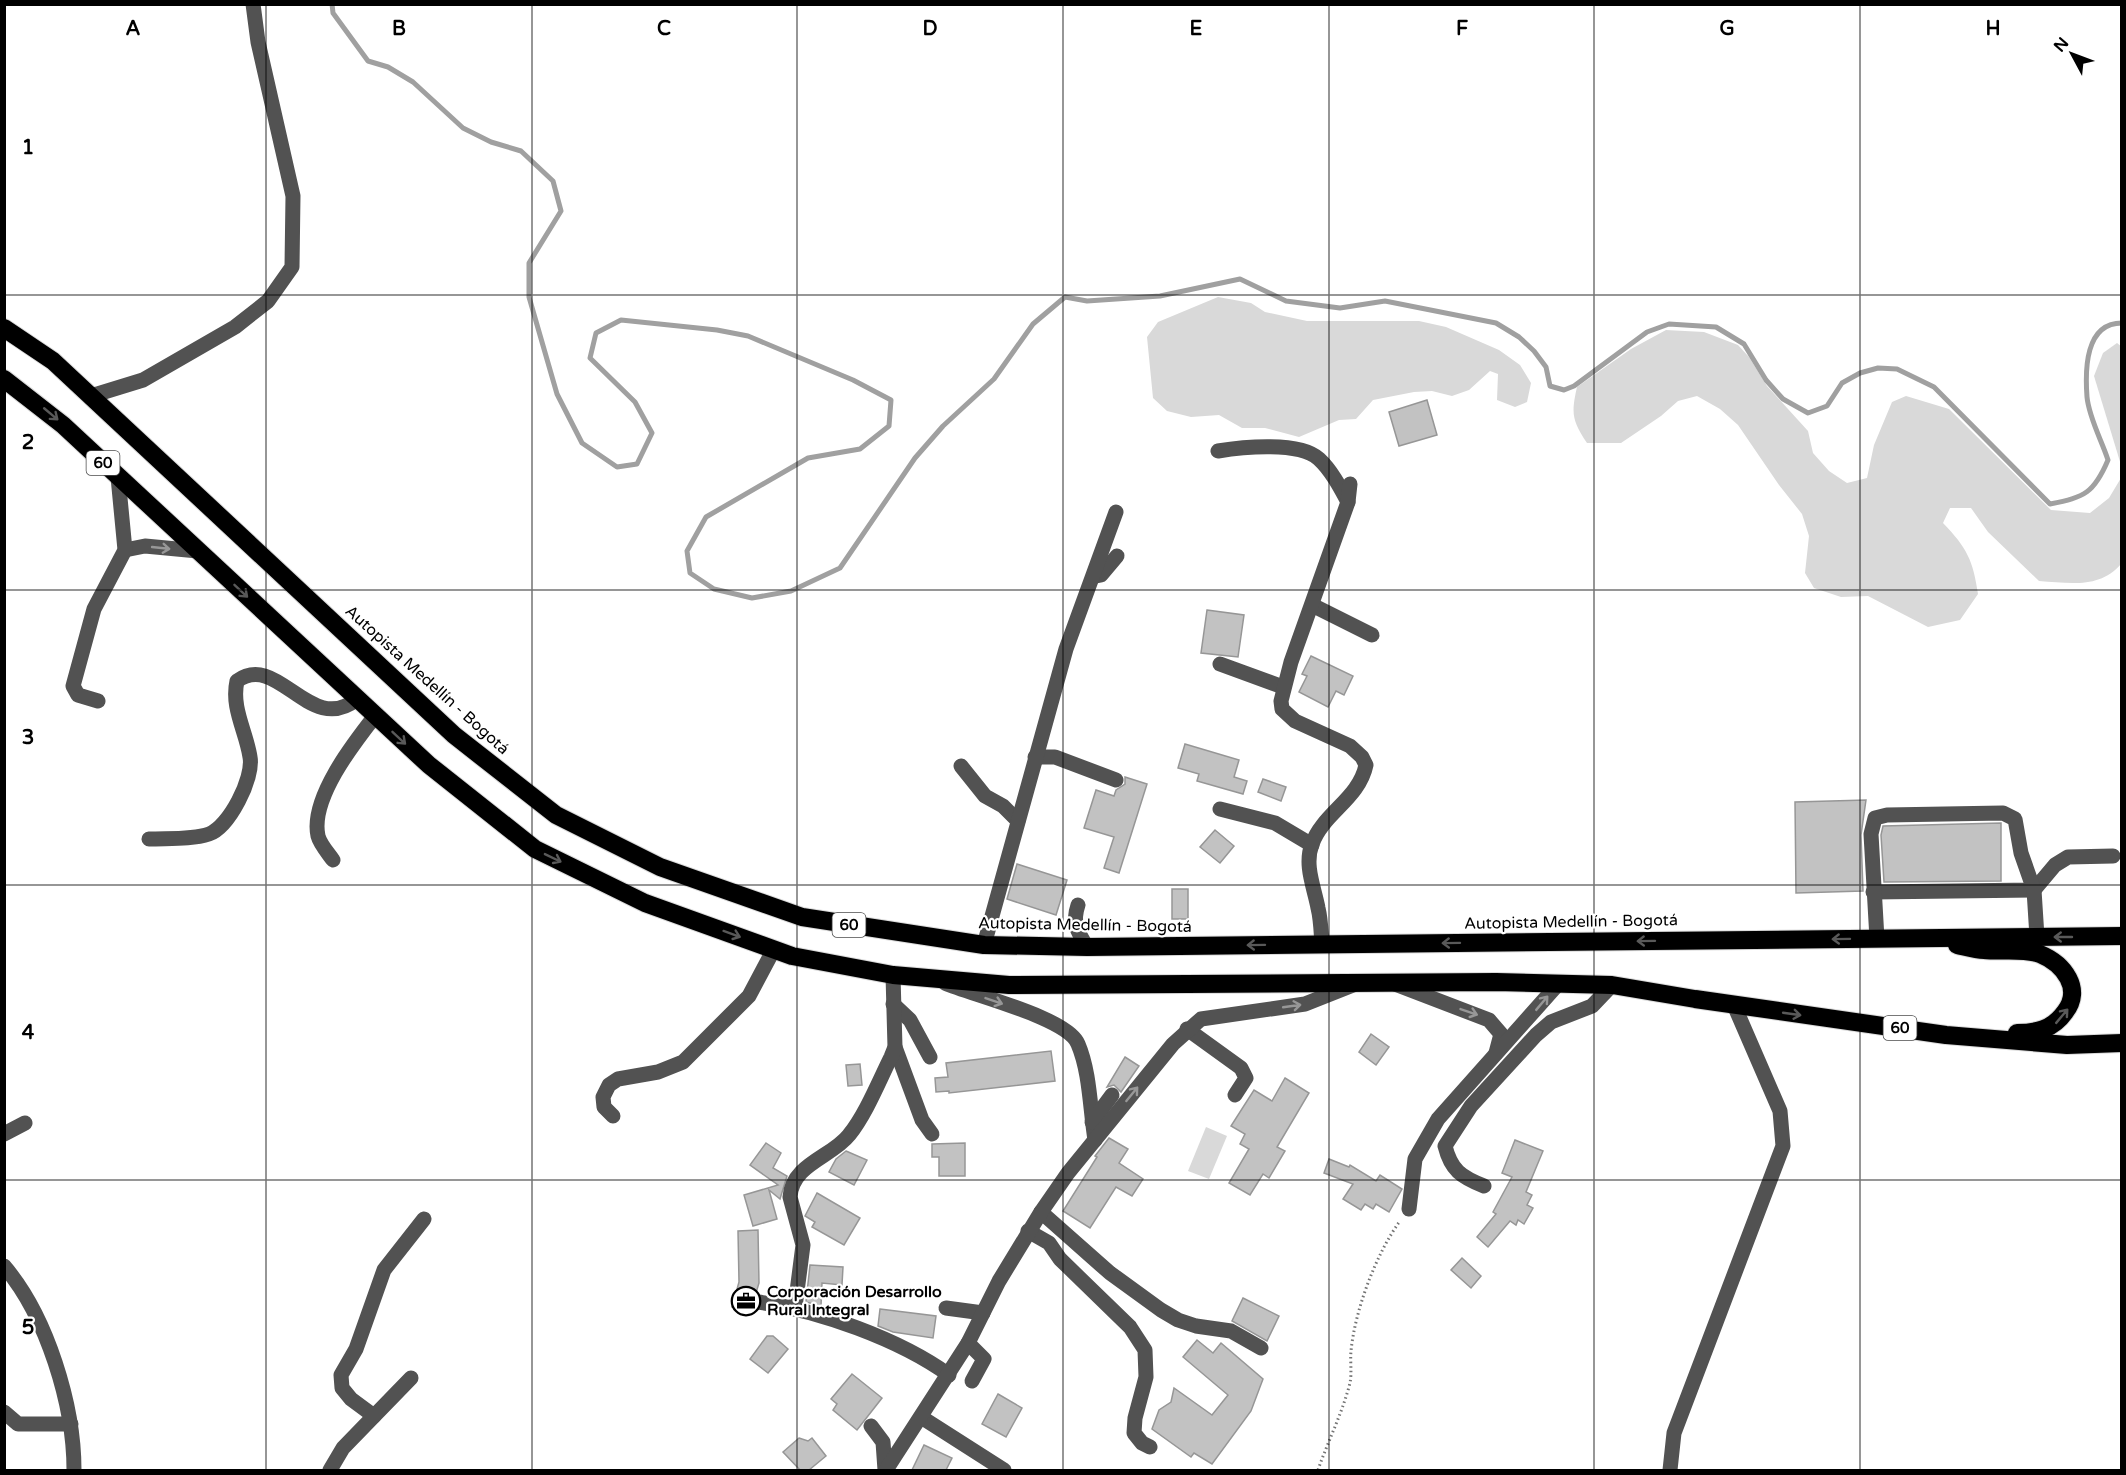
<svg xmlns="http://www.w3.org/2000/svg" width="2126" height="1475" viewBox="0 0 2126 1475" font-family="'Varela Round',sans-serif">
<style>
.green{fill:#d9d9d9}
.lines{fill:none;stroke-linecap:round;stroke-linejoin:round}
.stream{stroke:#a0a0a0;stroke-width:5}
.building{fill:#c2c2c2;stroke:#969696;stroke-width:1.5}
.highway-casing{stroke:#dbdbdb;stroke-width:20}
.path{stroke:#747474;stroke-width:3;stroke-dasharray:1.5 3;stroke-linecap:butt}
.minor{stroke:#525252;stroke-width:15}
.highway{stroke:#000;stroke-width:18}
.oneway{stroke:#595959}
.oneway2{stroke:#979797}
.grid{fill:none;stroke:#000;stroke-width:1.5;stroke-opacity:0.55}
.labels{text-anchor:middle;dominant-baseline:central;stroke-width:4.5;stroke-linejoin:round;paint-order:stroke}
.shield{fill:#fff;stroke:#4c4c4c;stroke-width:1.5}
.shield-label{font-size:15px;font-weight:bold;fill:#000}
.street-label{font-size:16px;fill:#000;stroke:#fff}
.poi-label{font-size:16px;font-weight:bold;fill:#000;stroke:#fff;text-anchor:start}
.grid-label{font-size:20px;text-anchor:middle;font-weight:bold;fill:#000;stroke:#fff;stroke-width:4.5;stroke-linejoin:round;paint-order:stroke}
</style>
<rect width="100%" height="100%" fill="#fff"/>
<g class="green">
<polygon points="1218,297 1251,303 1265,312 1307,321 1419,321 1446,327 1499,350 1520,365 1531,383 1527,402 1515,407 1497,400 1498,374 1490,371 1469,390 1452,396 1432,391 1414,392 1373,400 1356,419 1339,420 1299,437 1265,428 1242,428 1219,415 1191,417 1167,411 1153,398 1147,337 1158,322"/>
<path d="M1666 330 1704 332 1738 345 1749 357 1767 386 1808 431 1813 453 1829 471 1847 483 1867 478 1874 445 1892 402 1906 396 1949 409 2051 510 2090 513 2109 498 2121 478V564C2100 589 2069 583 2039 581L1988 532 1971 508H1950L1943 523C1967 548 1973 560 1978 594L1960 620 1928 627 1868 596 1841 597 1814 588 1805 573 1809 536 1802 514 1779 485 1738 425 1720 409 1697 396 1678 401 1661 416 1621 443H1587C1572 420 1571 414 1577 387L1631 349Z"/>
<polygon points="2117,343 2122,347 2121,465 2094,376 2103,353"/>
<polygon points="1206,1127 1227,1136 1209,1179 1188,1171"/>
</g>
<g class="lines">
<path class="stream" d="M332 4 333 13 368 61 388 67 413 82 463 128 491 142 521 151 553 181 561 211 529 263V297L557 394 582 443 617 467 637 464 652 433 635 402 590 358 596 333 621 320 717 330 748 336 853 380 891 400 889 426 860 449 808 458 706 517 687 551 690 573 714 589 752 598 791 591 840 568 915 458 943 426 994 379 1033 324 1065 297 1087 301 1160 296 1240 279 1286 301 1340 308 1385 301 1496 323 1519 337 1534 351 1546 367 1550 386 1564 390 1574 386 1647 332 1669 324 1716 327 1744 344 1766 380 1783 399 1808 413 1827 406 1842 383 1860 373 1878 368 1897 369 1934 387 2050 504C2085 497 2094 493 2108 460 2102 441 2089 418 2087 397 2085 370 2085 323 2122 323"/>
</g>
<g class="building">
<polygon points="1427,400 1437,435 1399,446 1389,412"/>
<polygon points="1207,610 1244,615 1238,657 1201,653"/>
<polygon points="1311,656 1353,676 1344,695 1336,691 1328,707 1299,692 1307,676 1302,674"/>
<polygon points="1185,744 1239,760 1234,777 1247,781 1243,794 1197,781 1199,774 1178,768"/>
<polygon points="1125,777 1147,784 1119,873 1104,868 1114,837 1084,828 1096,790 1114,796 1116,790 1125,784"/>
<polygon points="1263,779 1286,787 1281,801 1258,792"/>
<polygon points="1866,800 1861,835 1863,891 1796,893 1795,802"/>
<polygon points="2001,823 2001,881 1884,882 1881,835 1883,826"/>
<polygon points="1215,830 1234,846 1220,863 1200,847"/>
<polygon points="1017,864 1067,880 1056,915 1007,899"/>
<rect x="1172" y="889" width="16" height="30"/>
<polygon points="1371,1034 1389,1047 1376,1065 1359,1052"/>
<polygon points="1051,1051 1055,1081 949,1093 949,1091 936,1092 935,1078 948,1077 946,1063"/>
<polygon points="1125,1057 1139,1066 1121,1092 1114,1085 1107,1087"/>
<polygon points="860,1064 862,1085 848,1086 846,1065"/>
<polygon points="1285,1078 1309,1093 1277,1147 1285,1151 1269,1178 1263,1174 1250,1195 1229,1183 1249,1149 1240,1144 1245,1134 1231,1126 1254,1090 1272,1101"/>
<polygon points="1109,1138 1128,1149 1119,1163 1143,1179 1132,1196 1116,1187 1090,1228 1063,1211 1097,1157 1095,1156"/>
<polygon points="1515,1140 1543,1151 1526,1192 1532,1195 1527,1205 1533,1208 1524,1224 1518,1220 1516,1225 1510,1221 1488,1247 1477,1237 1496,1214 1493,1212 1512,1177 1502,1173"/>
<polygon points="766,1143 781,1153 773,1168 787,1176 780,1199 769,1190 777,1219 753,1226 744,1195 778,1185 750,1165"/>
<polygon points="965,1143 965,1176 939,1176 939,1157 932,1157 932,1144"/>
<polygon points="846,1151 867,1160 854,1185 829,1172 836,1159"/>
<polygon points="1329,1159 1349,1167 1350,1165 1376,1181 1380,1175 1402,1189 1389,1212 1376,1204 1373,1209 1365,1204 1361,1210 1343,1199 1353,1184 1324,1173"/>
<polygon points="817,1193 860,1218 844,1245 812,1227 815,1222 805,1216"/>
<polygon points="758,1230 759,1283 756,1293 749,1300 751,1312 732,1307 739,1282 738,1231"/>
<polygon points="1462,1258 1481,1276 1471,1288 1451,1270"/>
<polygon points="810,1265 843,1267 842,1285 822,1283 821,1306 806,1302"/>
<polygon points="1243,1298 1279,1316 1267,1341 1232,1321"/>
<polygon points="880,1309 936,1316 933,1338 893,1332 878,1326"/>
<polygon points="767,1336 773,1336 788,1349 768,1373 750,1359"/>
<polygon points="1197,1340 1213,1353 1221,1343 1263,1379 1251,1411 1212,1464 1194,1453 1191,1457 1152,1429 1159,1410 1171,1402 1174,1388 1212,1415 1228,1395 1183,1357"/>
<polygon points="852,1374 882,1398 857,1430 833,1410 837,1404 831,1399"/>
<polygon points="998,1394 1022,1408 1006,1437 982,1424"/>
<polygon points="799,1438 808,1441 812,1438 826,1456 809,1470 800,1470 783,1452"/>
<polygon points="924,1445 952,1458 946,1470 912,1470"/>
</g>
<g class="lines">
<g class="highway-casing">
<g id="highway">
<polyline points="4,328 53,361 454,735 556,815 660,867 802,917 984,945 1087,947 2122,936"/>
<polyline points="4,379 63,425 429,765 535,849 645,903 792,956 893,975 1009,985 1496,982 1612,985 1695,999 1946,1035 2067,1045 2122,1043"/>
<path d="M1957 945C1966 947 1975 950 1984 950 2002 952 2023 948 2040 954 2064 964 2083 989 2065 1012 2053 1029 2037 1033 2017 1033"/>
</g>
</g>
<path class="path" d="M1318 1470C1328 1441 1342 1414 1350 1383 1352 1373 1350 1361 1351 1351 1355 1310 1376 1254 1400 1221"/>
<g class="minor">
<polyline points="91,396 143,380 235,327 268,301 292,267 293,196 258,42 253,4"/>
<path d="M1218 451C1242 447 1300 441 1319 459 1331 470 1340 487 1348 502"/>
<polyline points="125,550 145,546 198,551"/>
<polyline points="1096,576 1101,575 1117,556"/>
<polyline points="1312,605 1372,635"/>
<polyline points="1220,664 1283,687"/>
<polyline points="98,701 78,695 73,686 94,609 125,550 118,477"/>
<polyline points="1035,757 1055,757 1116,780"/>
<polyline points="961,766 985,796 1003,806 1018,821"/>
<polyline points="1220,809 1275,823 1312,845"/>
<path d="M149 839C167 838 191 840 209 834 229 827 254 778 250 757 246 731 231 708 237 681 278 651 310 737 357 699"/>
<path d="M333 860C328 853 320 844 318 836 310 799 353 744 375 716"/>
<polyline points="1873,892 2034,890 2055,865 2068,857 2113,856"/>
<path d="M1078 905C1072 923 1077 931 1087 947"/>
<polyline points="1877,939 1871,834 1875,818 1887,815 2003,813 2015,819 2021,853 2034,890 2037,937"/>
<polyline points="984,945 1066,649 1116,512"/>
<path d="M1322 945C1321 932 1321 920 1318 908 1314 887 1304 865 1312 844 1323 813 1359 799 1366 765L1362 757 1350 746 1295 721 1282 709 1281 701 1291 662 1348 502 1350 484"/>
<path d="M945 983C973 995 1068 1018 1078 1044 1090 1072 1090 1109 1095 1140"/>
<polyline points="1395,984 1489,1020 1501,1034 1496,1053"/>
<polyline points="893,1004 910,1020 930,1057"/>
<polyline points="1187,1029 1241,1068 1246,1078 1235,1095"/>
<polyline points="895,1047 922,1120 932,1134"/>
<polyline points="613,1116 604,1107 603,1097 609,1085 618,1079 658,1072 683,1062 749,996 774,949"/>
<polyline points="1092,1122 1112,1095"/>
<polyline points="4,1134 25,1123"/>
<path d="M1484 1186C1461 1177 1451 1170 1445 1146L1471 1106 1536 1035 1551 1022 1592 1006 1612 985"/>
<polyline points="1409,1209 1415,1159 1438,1119 1559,983"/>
<polyline points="1041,1212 1110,1273 1161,1310 1178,1320 1196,1326 1231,1331 1261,1348"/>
<polyline points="1028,1231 1049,1243 1060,1259 1130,1327 1145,1350 1146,1377 1135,1418 1134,1433 1142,1443 1150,1447"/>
<path d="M4 1266C47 1316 74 1405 74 1470"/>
<path d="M758 1302C818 1310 899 1339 949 1375"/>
<path d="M795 1307 803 1245 790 1197C792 1164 832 1157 849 1135 866 1114 879 1081 891 1057L895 1047 893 975"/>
<polyline points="946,1308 983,1313"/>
<polyline points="968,1343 984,1359 972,1381"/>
<polyline points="4,1412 18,1424 71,1424"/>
<polyline points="374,1416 351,1399 342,1388 341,1375 356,1349 384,1270 424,1219"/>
<polyline points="921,1417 1004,1470"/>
<polyline points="871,1426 883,1442 885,1470"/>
<polyline points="330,1470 343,1448 411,1378"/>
<polyline points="886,1470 968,1343 999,1281 1041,1212 1068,1173 1173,1044 1201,1019 1305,1004 1353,985"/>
<polyline points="1670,1470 1674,1433 1783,1146 1780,1111 1734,1005"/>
</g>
<use href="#highway" class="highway"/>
</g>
<defs><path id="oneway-shaft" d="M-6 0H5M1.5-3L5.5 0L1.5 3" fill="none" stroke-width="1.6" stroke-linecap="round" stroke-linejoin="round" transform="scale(1.5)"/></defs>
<g class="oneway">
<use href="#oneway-shaft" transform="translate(51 414) rotate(40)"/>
<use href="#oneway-shaft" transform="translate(241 591) rotate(43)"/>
<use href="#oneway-shaft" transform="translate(399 738) rotate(43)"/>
<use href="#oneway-shaft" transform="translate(553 858) rotate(26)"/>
<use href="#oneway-shaft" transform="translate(732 934) rotate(20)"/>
<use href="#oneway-shaft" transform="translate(2063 937) rotate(180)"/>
<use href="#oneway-shaft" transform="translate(1841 939) rotate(179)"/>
<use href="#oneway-shaft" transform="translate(1646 941) rotate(179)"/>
<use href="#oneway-shaft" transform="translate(1451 943) rotate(179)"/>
<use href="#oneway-shaft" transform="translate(1256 945) rotate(179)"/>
<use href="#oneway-shaft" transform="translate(1792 1014) rotate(8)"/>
<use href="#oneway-shaft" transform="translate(2062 1016) rotate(-50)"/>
</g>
<g class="oneway2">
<use href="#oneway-shaft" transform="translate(161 548) rotate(6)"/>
<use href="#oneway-shaft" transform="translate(994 1001) rotate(19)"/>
<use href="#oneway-shaft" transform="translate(1542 1003) rotate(-50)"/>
<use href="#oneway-shaft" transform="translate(1292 1006) rotate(-8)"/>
<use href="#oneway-shaft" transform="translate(1469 1012) rotate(19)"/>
<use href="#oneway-shaft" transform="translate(1132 1094) rotate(-51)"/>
</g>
<path class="grid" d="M266 4V1470M532 4V1470M797 4V1470M1063 4V1470M1329 4V1470M1594 4V1470M1860 4V1470M4 295H2122M4 590H2122M4 885H2122M4 1180H2122"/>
<defs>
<g id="office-ring" transform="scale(1.5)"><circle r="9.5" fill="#fff" stroke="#000" stroke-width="1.5"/><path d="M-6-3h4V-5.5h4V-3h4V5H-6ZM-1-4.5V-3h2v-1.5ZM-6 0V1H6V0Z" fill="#000"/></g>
</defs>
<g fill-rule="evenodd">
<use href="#office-ring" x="746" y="1301"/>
</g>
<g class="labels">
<g class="shield">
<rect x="86.5" y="451" width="33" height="24" rx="4.5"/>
<rect x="832.5" y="913" width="33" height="24" rx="4.5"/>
<rect x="1883.5" y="1016" width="33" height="24" rx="4.5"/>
</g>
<g class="shield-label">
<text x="103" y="463">60</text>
<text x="849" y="925">60</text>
<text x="1900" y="1028">60</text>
</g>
<g class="street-label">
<text transform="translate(427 680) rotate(42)">Autopista Medellín - Bogotá</text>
<text transform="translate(1571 922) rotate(-1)">Autopista Medellín - Bogotá</text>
<text transform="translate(1085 925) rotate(1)">Autopista Medellín - Bogotá</text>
</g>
<g class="poi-label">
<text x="767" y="1292">Corporación Desarrollo<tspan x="767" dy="18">Rural Integral</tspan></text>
</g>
</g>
<g class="grid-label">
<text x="133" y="35">A</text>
<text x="399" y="35">B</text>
<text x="664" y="35">C</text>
<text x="930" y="35">D</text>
<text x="1196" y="35">E</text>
<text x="1462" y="35">F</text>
<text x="1727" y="35">G</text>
<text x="1993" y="35">H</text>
<text x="28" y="154">1</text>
<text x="28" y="449">2</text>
<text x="28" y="744">3</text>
<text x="28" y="1039">4</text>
<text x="28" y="1334">5</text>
</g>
<rect width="2126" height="1475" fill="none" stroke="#000000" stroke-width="12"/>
<g transform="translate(2072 54) rotate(311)" stroke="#ffffff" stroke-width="4.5" paint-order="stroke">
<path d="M0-4.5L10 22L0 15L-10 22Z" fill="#000000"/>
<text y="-9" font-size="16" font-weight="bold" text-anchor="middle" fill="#000000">N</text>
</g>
</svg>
